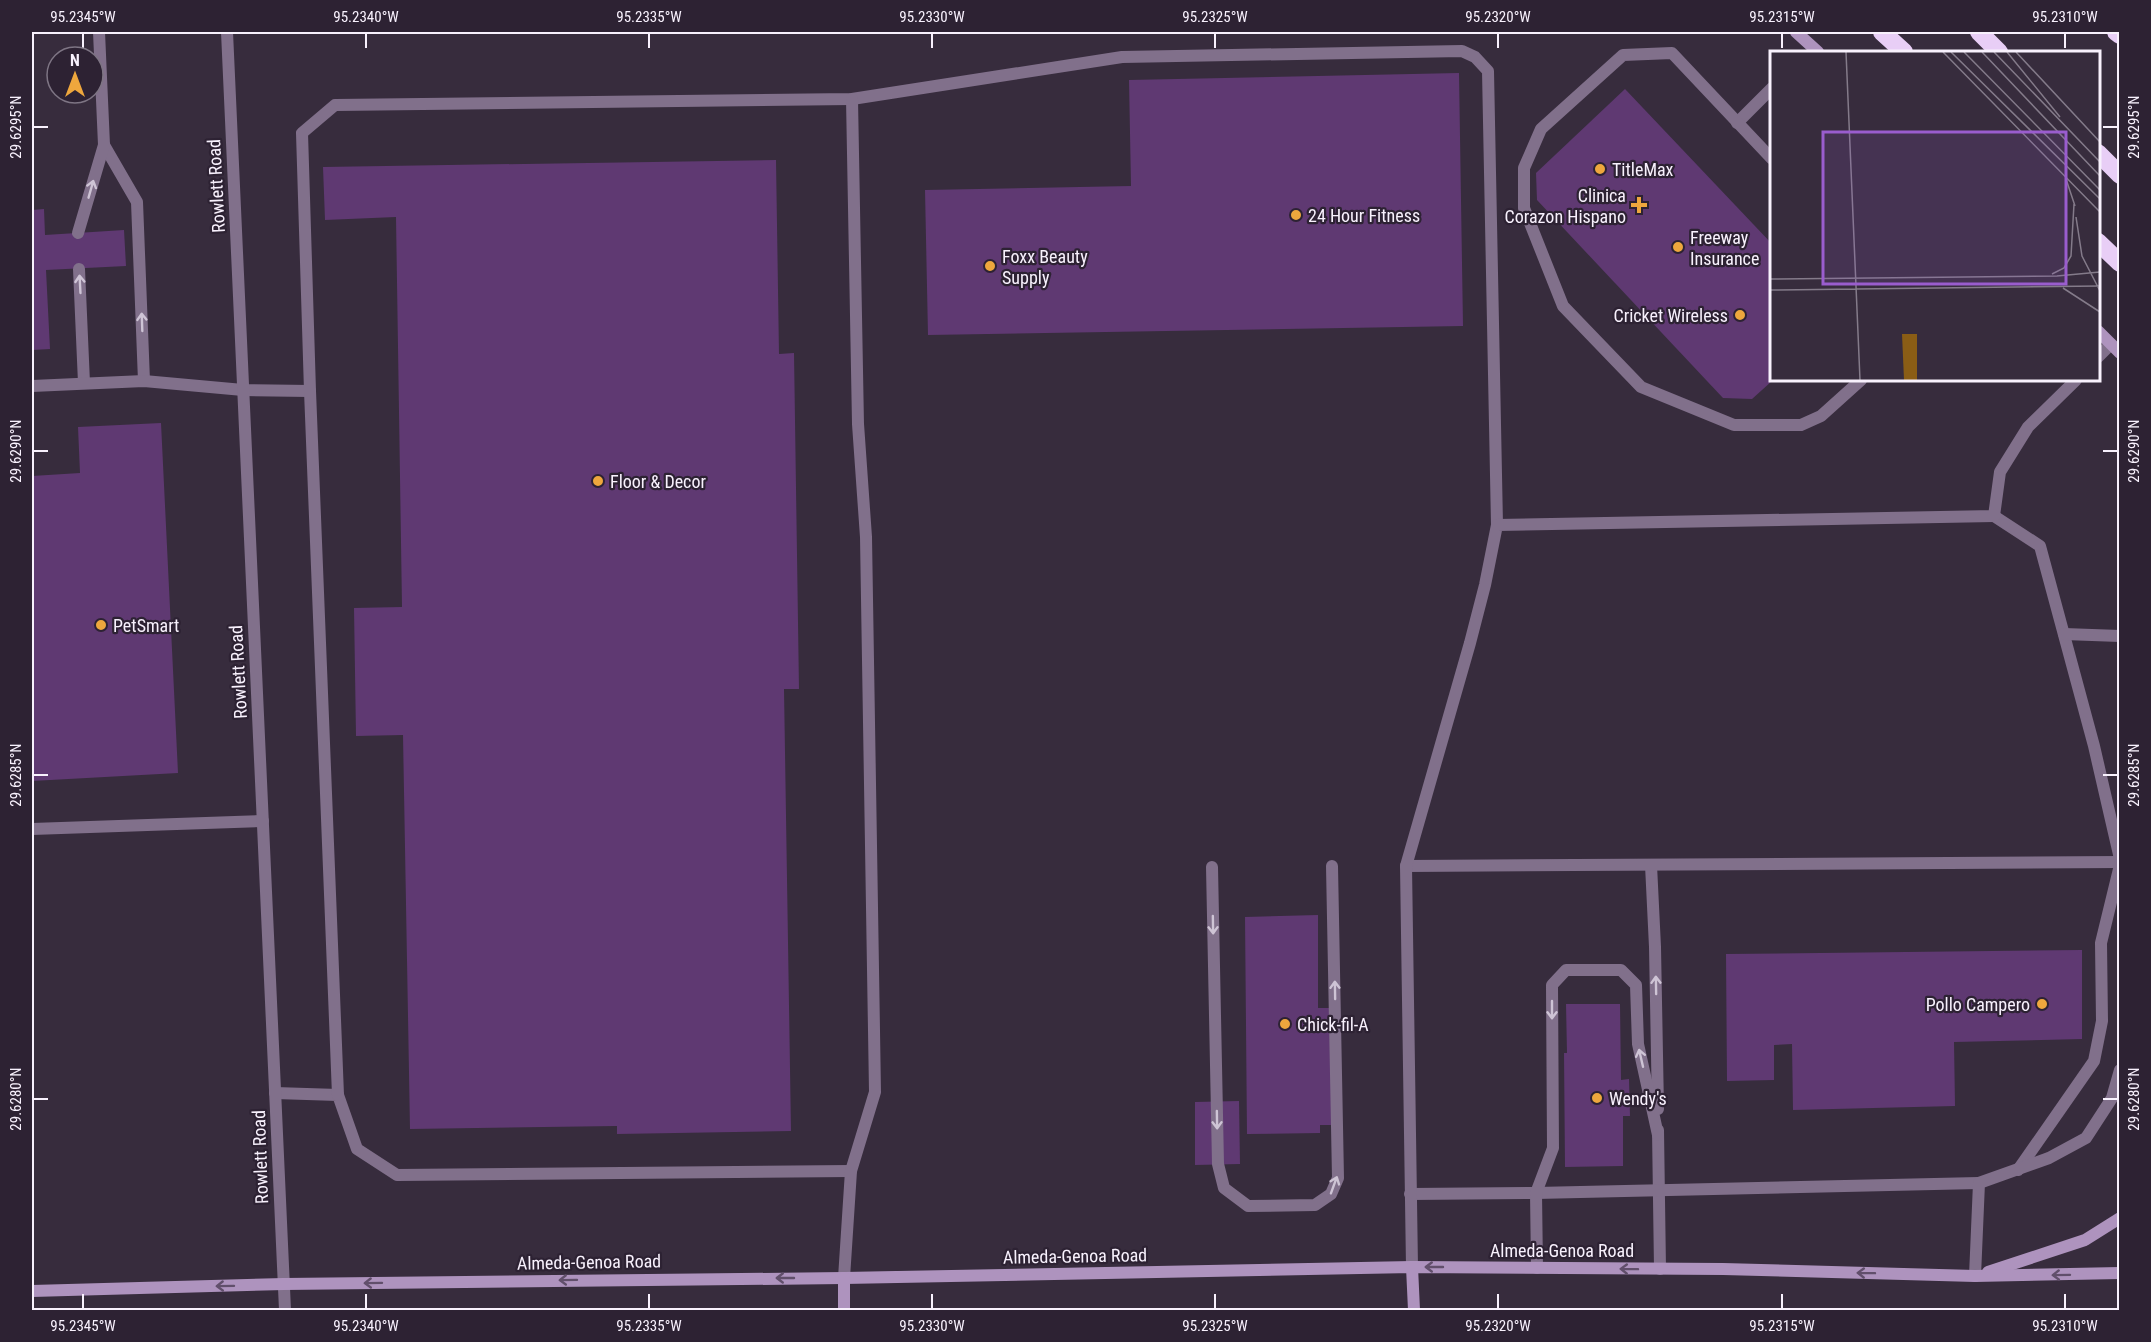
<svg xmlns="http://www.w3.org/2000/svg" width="2151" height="1342" viewBox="0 0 2151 1342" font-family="'Roboto Condensed',sans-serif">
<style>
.building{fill:#5f3972}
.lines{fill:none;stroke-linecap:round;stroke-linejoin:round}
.lane{stroke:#81708b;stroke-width:12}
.street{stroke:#81708b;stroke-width:12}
.secondary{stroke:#ae93be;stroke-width:12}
.highway{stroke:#e8cef6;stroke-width:18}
.oneway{stroke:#cec4d5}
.oneway2{stroke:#614f6b}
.ticks{fill:none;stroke:#f8f1fd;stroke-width:2}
.poi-dot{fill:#eea73d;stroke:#2d2233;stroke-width:2}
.labels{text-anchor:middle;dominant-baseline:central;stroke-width:4.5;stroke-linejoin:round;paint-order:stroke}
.poi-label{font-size:18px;fill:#f8f1fd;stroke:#2d2233;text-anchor:start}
.street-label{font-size:18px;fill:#f8f1fd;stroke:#2d2233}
.inset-road{fill:none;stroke:#847b8a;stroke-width:1.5}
.view{fill:#9a5dce;fill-opacity:0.15;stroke:#9a5dce;stroke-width:3}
.inset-edge{fill:none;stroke:#f8f1fd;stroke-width:3}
.neatline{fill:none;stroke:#f8f1fd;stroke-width:2}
.ticks-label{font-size:15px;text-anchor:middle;fill:#f8f1fd}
</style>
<rect width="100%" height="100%" fill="#372c3d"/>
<g class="building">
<polygon points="1459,73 1463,326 928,335 925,190 1131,186 1129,80"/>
<polygon points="1625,89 1772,244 1772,381 1752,399 1723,398 1537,200 1536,173"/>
<polygon points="776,160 779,354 794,353 799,689 784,689 791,1131 617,1134 617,1126 410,1129 403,735 356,736 354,608 402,607 396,217 325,220 323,167"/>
<polygon points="44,209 45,235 124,230 126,266 46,270 50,349 32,350 32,210"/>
<polygon points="161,423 178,773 32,781 32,476 80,473 78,427"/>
<polygon points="1318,915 1318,1008 1332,1008 1335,1125 1320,1125 1320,1133 1247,1134 1245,917"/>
<polygon points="2082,950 2082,1039 1954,1042 1955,1106 1793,1110 1792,1044 1774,1045 1774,1080 1727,1081 1726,954"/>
<polygon points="1566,1004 1620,1004 1621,1080 1629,1079 1630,1116 1623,1116 1623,1166 1565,1167 1564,1053 1567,1053"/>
<polygon points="1239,1101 1240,1164 1195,1165 1195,1102"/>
</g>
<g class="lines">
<g class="lane">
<polyline points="1737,123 1772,88"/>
<polyline points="104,145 137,202 144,381"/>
<polyline points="1772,159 1672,53 1623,55 1541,129 1524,168 1524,208 1563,306 1641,387 1734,425 1801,425 1821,416 1861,380"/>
<polyline points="78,233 104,145 99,32"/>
<polyline points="79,269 84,383"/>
<polyline points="2098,357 2111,344"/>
<polyline points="32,386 144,381 243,390 310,391"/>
<polyline points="1994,516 2040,546 2094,746 2120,859"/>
<polyline points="2064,634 2120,636"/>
<polyline points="32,829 263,821"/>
<polyline points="1651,865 1655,947 1658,1109"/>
<polyline points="1406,866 2120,862"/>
<polyline points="1212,867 1218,1164 1224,1188 1248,1206 1315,1205 1331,1194 1338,1178 1332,866"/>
<polyline points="275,1093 338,1095 357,1149 397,1175 851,1171"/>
<polyline points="338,1095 310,391 302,133 335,105 852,99 1122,57 1462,51 1475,57 1488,71 1497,525"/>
<polyline points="1658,1130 1660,1269"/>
<polyline points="2018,1170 2094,1061 2102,1021 2101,943 2120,865"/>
<polyline points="1410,1194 1536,1193 1979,1183"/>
<polyline points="1412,1267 1406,866 1470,643 1485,585 1497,525 1994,516 2000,472 2028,427 2076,380"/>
<polyline points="1537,1268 1536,1193 1553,1148 1552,985 1566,970 1621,970 1636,985 1638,1044 1658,1135"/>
<polyline points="1975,1276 1979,1183 2049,1158 2086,1138 2112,1098 2120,1070"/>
<polyline points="844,1278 851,1171 875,1092 866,537 858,424 852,99"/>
</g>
<polyline class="street" points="227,32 285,1310"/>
<g class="secondary">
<polyline points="1796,32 1818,52"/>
<polyline points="2098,331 2120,353"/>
<polyline points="1412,1267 1414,1310"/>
<polyline points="1988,1272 2085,1240 2120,1218"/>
<polyline points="32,1291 284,1284 844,1278 1412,1267 1723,1269 1975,1276 2120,1273"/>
<polyline points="844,1310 844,1278"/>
</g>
<g class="highway">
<polyline points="1882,32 1904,52"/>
<polyline points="1979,32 1999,52"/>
<polyline points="2116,32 2120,35"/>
<polyline points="2098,153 2120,175"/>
<polyline points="2098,242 2120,263"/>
</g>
</g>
<defs><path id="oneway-shaft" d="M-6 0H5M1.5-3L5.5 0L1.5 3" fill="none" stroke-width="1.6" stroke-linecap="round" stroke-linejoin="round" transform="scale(1.5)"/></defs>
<g class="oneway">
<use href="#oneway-shaft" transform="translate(91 189) rotate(-74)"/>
<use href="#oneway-shaft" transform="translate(80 284) rotate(-93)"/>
<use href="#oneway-shaft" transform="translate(142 322) rotate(-92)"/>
<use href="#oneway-shaft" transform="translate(1213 925) rotate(89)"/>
<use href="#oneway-shaft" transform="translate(1656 985) rotate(-91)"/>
<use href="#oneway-shaft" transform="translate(1335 990) rotate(-91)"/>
<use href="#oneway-shaft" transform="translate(1552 1010) rotate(90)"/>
<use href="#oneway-shaft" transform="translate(1641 1058) rotate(-103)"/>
<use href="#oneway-shaft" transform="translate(1217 1120) rotate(89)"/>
<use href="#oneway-shaft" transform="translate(1334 1185) rotate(-70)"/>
</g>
<g class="oneway2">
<use href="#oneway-shaft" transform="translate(1434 1267) rotate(-180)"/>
<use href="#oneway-shaft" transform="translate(1629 1269) rotate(-179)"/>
<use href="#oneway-shaft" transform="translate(1866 1273) rotate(-179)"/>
<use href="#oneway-shaft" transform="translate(2061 1275) rotate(179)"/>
<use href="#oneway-shaft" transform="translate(785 1278) rotate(180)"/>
<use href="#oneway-shaft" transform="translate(568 1280) rotate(179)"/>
<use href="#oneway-shaft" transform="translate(373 1283) rotate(179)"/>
<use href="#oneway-shaft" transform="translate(225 1286) rotate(179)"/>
</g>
<path class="ticks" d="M83 33V48M366 33V48M649 33V48M932 33V48M1215 33V48M1498 33V48M1782 33V48M2065 33V48M33 127H48M2103 127H2118M33 451H48M2103 451H2118M33 775H48M2103 775H2118M33 1099H48M2103 1099H2118M83 1294V1309M366 1294V1309M649 1294V1309M932 1294V1309M1215 1294V1309M1498 1294V1309M1782 1294V1309M2065 1294V1309"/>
<g class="poi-dot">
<circle cx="1600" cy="169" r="6"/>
<path d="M1636 196h6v6h6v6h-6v6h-6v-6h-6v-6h6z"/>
<circle cx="1296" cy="215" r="6"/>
<circle cx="1678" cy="247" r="6"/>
<circle cx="990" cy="266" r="6"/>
<circle cx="1740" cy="315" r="6"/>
<circle cx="598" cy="481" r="6"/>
<circle cx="101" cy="625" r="6"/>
<circle cx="2042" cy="1004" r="6"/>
<circle cx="1285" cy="1024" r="6"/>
<circle cx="1597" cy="1098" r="6"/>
</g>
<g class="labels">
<g class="poi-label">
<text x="1612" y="169">TitleMax</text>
<text x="1626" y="195" text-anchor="end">Clinica<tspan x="1626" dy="21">Corazon Hispano</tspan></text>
<text x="1308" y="215">24 Hour Fitness</text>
<text x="1690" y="237">Freeway<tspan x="1690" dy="21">Insurance</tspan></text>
<text x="1002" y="256">Foxx Beauty<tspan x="1002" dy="21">Supply</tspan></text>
<text x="1728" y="315" text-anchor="end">Cricket Wireless</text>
<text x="610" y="481">Floor &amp; Decor</text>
<text x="113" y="625">PetSmart</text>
<text x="2030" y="1004" text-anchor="end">Pollo Campero</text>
<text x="1297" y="1024">Chick-fil-A</text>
<text x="1609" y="1098">Wendy's</text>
</g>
<g class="street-label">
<text transform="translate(216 186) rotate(-93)">Rowlett Road</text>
<text transform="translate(238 672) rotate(-93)">Rowlett Road</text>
<text transform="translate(260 1157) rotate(-92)">Rowlett Road</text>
<text x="1562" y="1250">Almeda-Genoa Road</text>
<text transform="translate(1075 1256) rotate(-1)">Almeda-Genoa Road</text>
<text transform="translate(589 1262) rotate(-1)">Almeda-Genoa Road</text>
</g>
</g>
<g transform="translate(1770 51)">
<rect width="330" height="330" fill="#372c3d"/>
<path d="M132 283H147V329H134Z" fill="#8a5d15"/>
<path class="inset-road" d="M76 1 90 329M173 1 330 161M181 1 330 148M194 1 330 139M212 1 330 125M224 1 330 111M237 1 290 66M246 1 330 91M296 128 305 155M306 166 312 205 330 240M282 223 294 217 301 205 304 153M0 228 287 225 330 221M293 237 330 261M0 239 330 235"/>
<path class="view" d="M53 81H296V233H53Z"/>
<rect width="330" height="330" class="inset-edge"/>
</g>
<rect width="2151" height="1342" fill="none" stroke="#2d2233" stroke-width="66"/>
<g transform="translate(75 75)"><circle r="28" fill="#2d2233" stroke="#7e7584" stroke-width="1.5"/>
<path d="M0-4.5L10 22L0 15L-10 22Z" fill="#eea73d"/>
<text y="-9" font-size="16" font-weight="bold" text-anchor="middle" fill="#f8f1fd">N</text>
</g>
<rect x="33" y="33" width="2085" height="1276" class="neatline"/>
<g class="ticks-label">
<text x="83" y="22">95.2345°W</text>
<text x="366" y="22">95.2340°W</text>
<text x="649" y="22">95.2335°W</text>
<text x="932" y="22">95.2330°W</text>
<text x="1215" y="22">95.2325°W</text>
<text x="1498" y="22">95.2320°W</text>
<text x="1782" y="22">95.2315°W</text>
<text x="2065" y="22">95.2310°W</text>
<text transform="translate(16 127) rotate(-90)" y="5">29.6295°N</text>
<text transform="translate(2134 127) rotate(-90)" y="5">29.6295°N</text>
<text transform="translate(16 451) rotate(-90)" y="5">29.6290°N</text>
<text transform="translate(2134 451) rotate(-90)" y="5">29.6290°N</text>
<text transform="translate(16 775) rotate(-90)" y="5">29.6285°N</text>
<text transform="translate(2134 775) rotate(-90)" y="5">29.6285°N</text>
<text transform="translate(16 1099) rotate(-90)" y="5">29.6280°N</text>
<text transform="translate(2134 1099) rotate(-90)" y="5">29.6280°N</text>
<text x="83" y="1331">95.2345°W</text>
<text x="366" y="1331">95.2340°W</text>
<text x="649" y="1331">95.2335°W</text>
<text x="932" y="1331">95.2330°W</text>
<text x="1215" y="1331">95.2325°W</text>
<text x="1498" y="1331">95.2320°W</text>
<text x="1782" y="1331">95.2315°W</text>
<text x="2065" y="1331">95.2310°W</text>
</g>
</svg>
